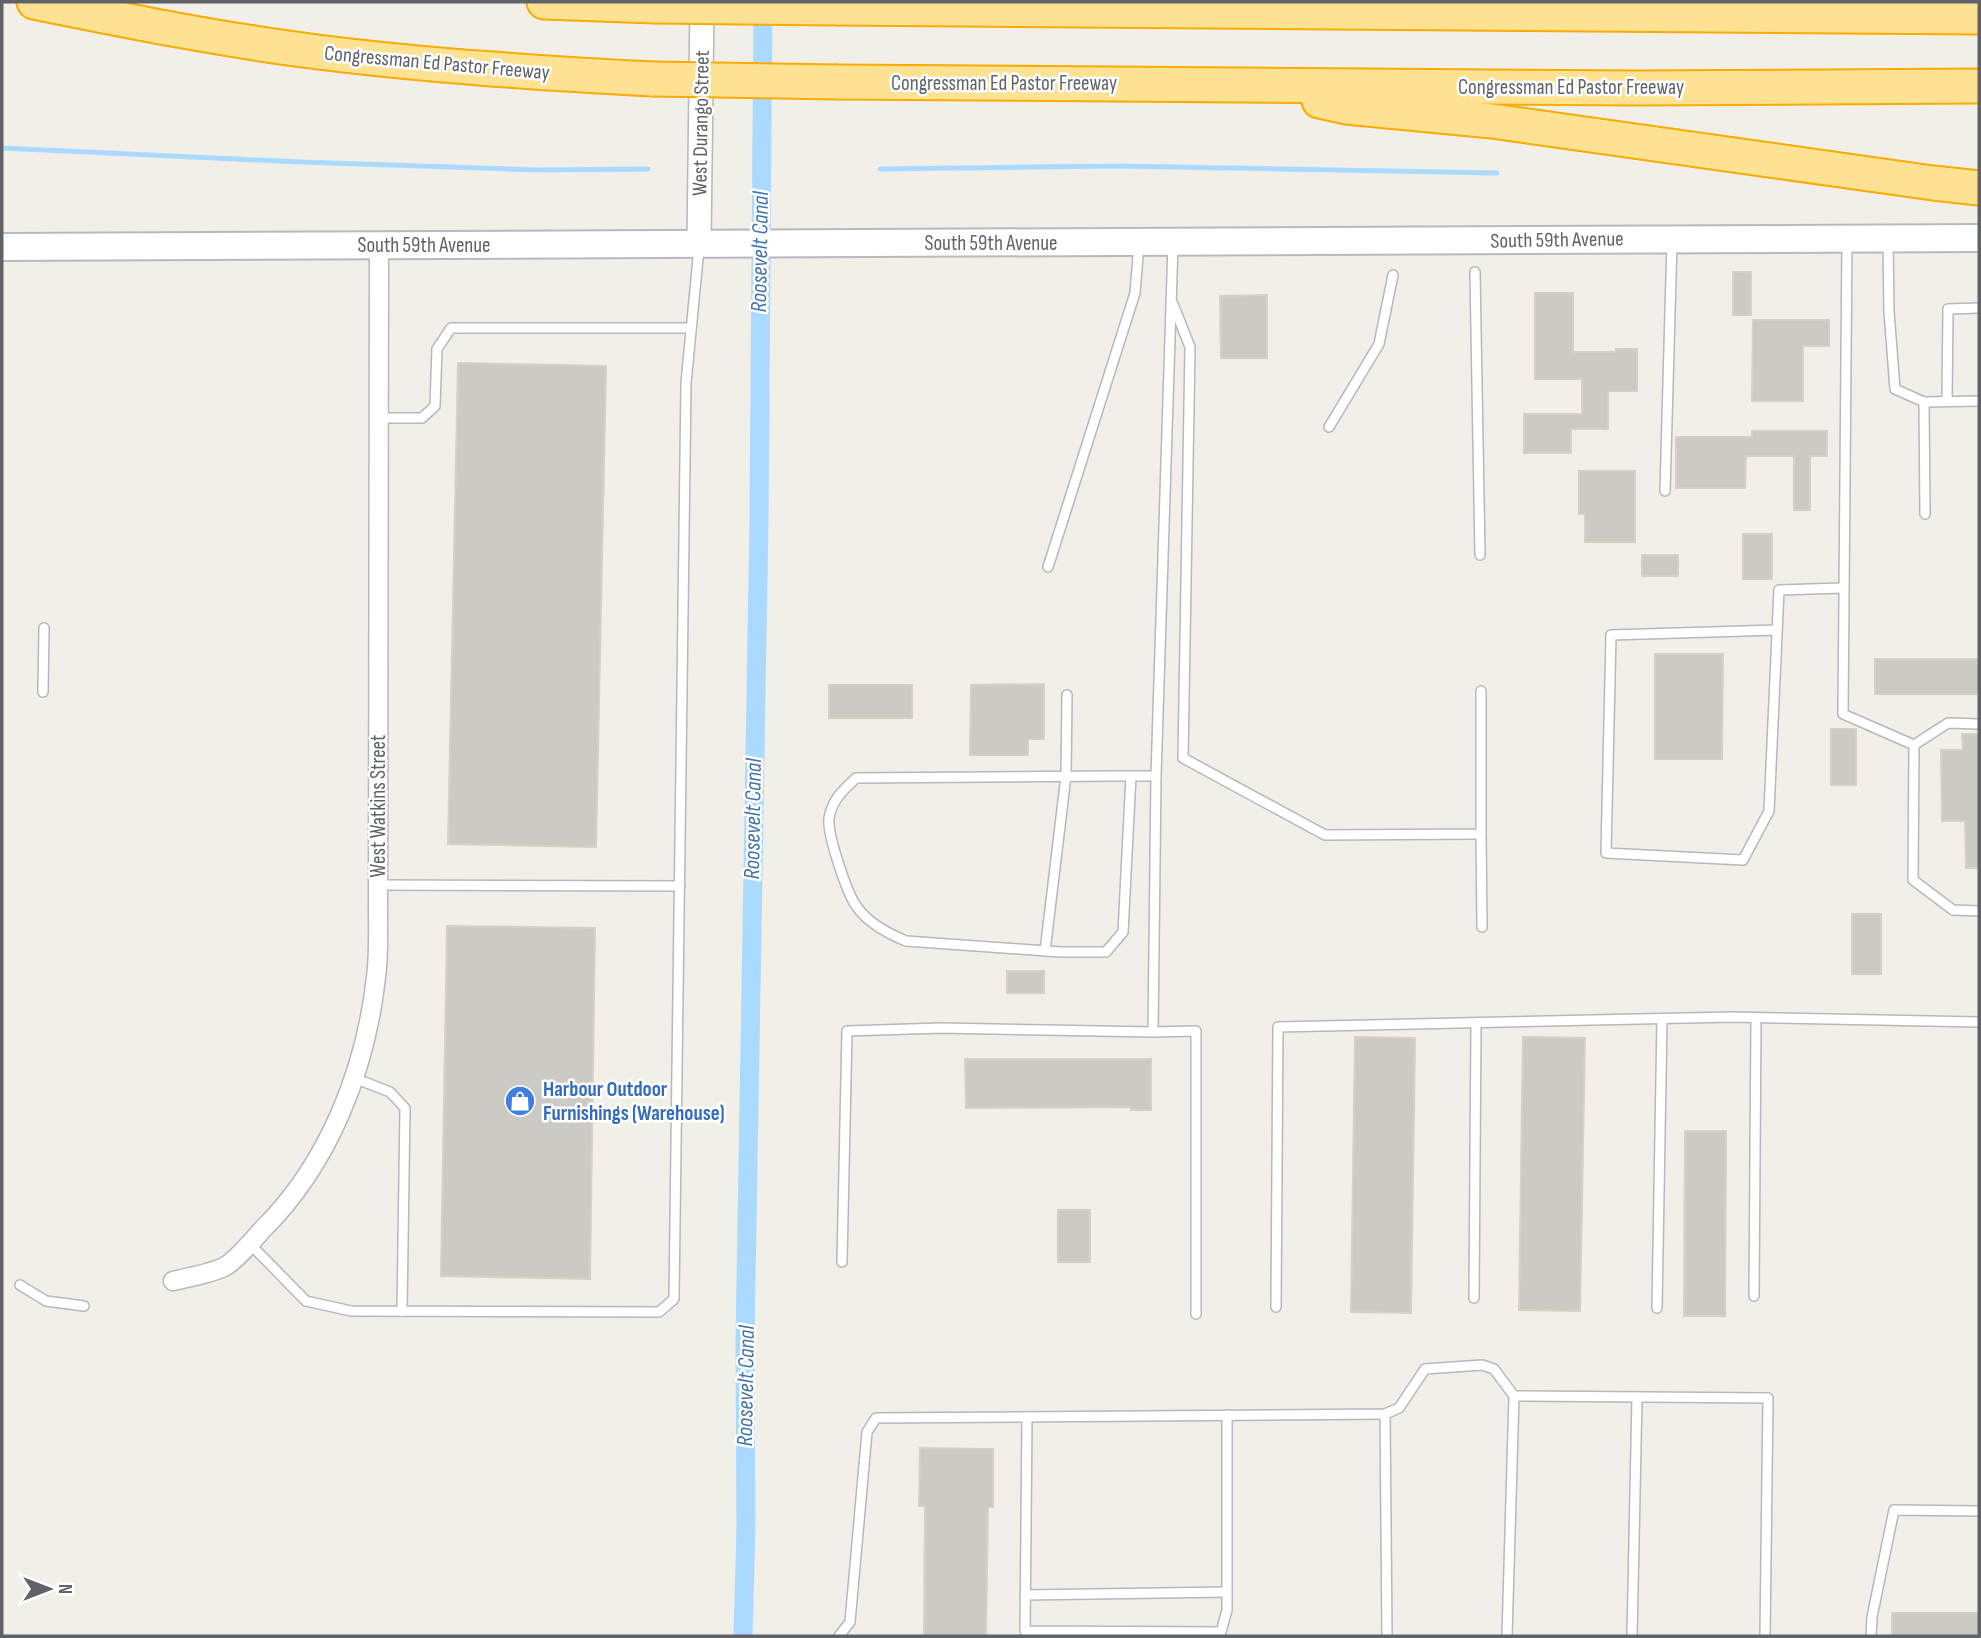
<svg xmlns="http://www.w3.org/2000/svg" width="1981" height="1638" viewBox="0 0 1981 1638" font-family="'Sofia Sans Condensed',sans-serif">
<style>
.lines{fill:none;stroke-linecap:round;stroke-linejoin:round}
.stream{stroke:#aadaff;stroke-width:5}
.canal{stroke:#aadaff;stroke-width:19}
.building{fill:#cccac5;stroke:#d6d1c6;stroke-width:2}
.service-casing{stroke:#b5b8bc;stroke-width:12}
.minor-casing{stroke:#b5b8bc;stroke-width:21}
.tertiary-casing{stroke:#b5b8bc;stroke-width:26}
.secondary-casing{stroke:#b6babf;stroke-width:30}
.motorway-casing{stroke:#f9ab00;stroke-width:37}
.service{stroke:#fff;stroke-width:9}
.minor{stroke:#fff;stroke-width:18}
.tertiary{stroke:#fff;stroke-width:23}
.secondary{stroke:#fff;stroke-width:26}
.motorway{stroke:#fde293;stroke-width:33}
.motorway-bridge-casing{stroke:#f9ab00;stroke-width:37;stroke-linecap:butt}
.motorway-bridge{stroke:#fde293;stroke-width:33}
.labels{text-anchor:middle;dominant-baseline:central;stroke-width:5;stroke-linejoin:round;paint-order:stroke}
.street-label{font-size:21px;fill:#5f6368;stroke:#fff}
.shop-label{font-size:21px;font-weight:bold;fill:#366cbe;stroke:#fff;text-anchor:start}
.water-label{font-size:23px;font-style:italic;fill:#4174aa;stroke:#fff}
</style>
<rect width="100%" height="100%" fill="#f1efe8"/>
<g class="lines">
<g class="stream">
<polyline points="2,148 301,162 537,170 648,169"/>
<polyline points="880,169 1116,166 1497,173"/>
</g>
<polyline class="canal" points="743,1636 746,1527 745,1341 759,519 763,2"/>
</g>
<g class="building">
<rect x="1733" y="272" width="18" height="43"/>
<polygon points="1535,293 1573,293 1573,352 1616,352 1616,349 1637,349 1637,391 1608,391 1608,429 1571,429 1571,453 1524,453 1524,414 1582,414 1582,379 1535,379"/>
<polygon points="1267,295 1267,358 1221,358 1220,296"/>
<polygon points="1753,320 1829,320 1829,346 1803,346 1803,401 1752,401"/>
<polygon points="458,363 606,366 596,847 448,844"/>
<polygon points="1752,431 1827,431 1827,456 1810,456 1810,510 1794,510 1794,456 1746,456 1745,488 1676,488 1676,437 1752,437"/>
<polygon points="1579,471 1635,471 1635,542 1585,542 1585,514 1579,514"/>
<rect x="1743" y="534" width="29" height="45"/>
<rect x="1642" y="555" width="36" height="21"/>
<polygon points="1655,654 1723,654 1722,759 1655,759"/>
<rect x="1875" y="659" width="104" height="35"/>
<polygon points="1044,684 1044,739 1028,739 1028,755 970,755 971,685"/>
<rect x="829" y="685" width="83" height="33"/>
<rect x="1831" y="729" width="25" height="56"/>
<polygon points="1962,734 1979,734 1979,868 1966,868 1965,821 1942,821 1941,750 1963,750"/>
<rect x="1852" y="914" width="29" height="60"/>
<polygon points="447,926 595,928 590,1279 441,1276"/>
<rect x="1007" y="971" width="37" height="22"/>
<polygon points="1355,1037 1415,1038 1411,1313 1351,1312"/>
<polygon points="1523,1037 1585,1038 1580,1311 1519,1310"/>
<polygon points="965,1059 1151,1059 1151,1110 1131,1110 1131,1107 966,1108"/>
<polygon points="1685,1131 1726,1131 1725,1316 1684,1316"/>
<rect x="1058" y="1210" width="32" height="52"/>
<polygon points="920,1448 993,1449 993,1507 988,1507 986,1636 924,1636 925,1506 919,1506"/>
<rect x="1892" y="1613" width="87" height="23"/>
</g>
<g class="lines">
<g class="service-casing">
<g id="service">
<polyline points="1888,240 1889,312 1895,389 1924,402 1979,401"/>
<polyline points="1847,241 1843,714 1914,745 1913,880 1953,910 1979,911"/>
<polyline points="1475,272 1480,555"/>
<polyline points="1173,304 1190,347 1183,758 1325,835 1481,834 1481,691"/>
<polyline points="1947,401 1948,309 1979,308"/>
<polyline points="1924,402 1925,514"/>
<polyline points="379,418 422,418 435,406 437,349 451,328 691,328"/>
<polyline points="1329,427 1379,344 1393,275"/>
<polyline points="1665,491 1672,241"/>
<polyline points="1048,567 1135,293 1139,244"/>
<polyline points="1777,630 1611,635 1606,853 1743,860 1769,811 1779,590 1842,588"/>
<polyline points="43,692 44,628"/>
<polyline points="1914,745 1948,723 1979,724"/>
<path d="M1131 776 1123 932 1106 952H1060L906 941C889 934 868 923 857 907 847 894 827 834 829 818 832 800 843 790 856 778L1111 776H1156"/>
<polyline points="1481,834 1482,927"/>
<polyline points="378,885 680,886"/>
<polyline points="1045,951 1066,776 1067,695"/>
<polyline points="1153,1032 1196,1031 1196,1314"/>
<polyline points="354,1078 390,1092 405,1108 402,1311"/>
<polyline points="249,1243 306,1301 351,1311 659,1312 674,1299 686,383 699,248"/>
<polyline points="842,1262 847,1031 941,1028 1153,1032 1156,776 1173,244"/>
<polyline points="20,1285 46,1301 84,1306"/>
<polyline points="1754,1296 1756,1018"/>
<polyline points="1474,1298 1476,1023"/>
<polyline points="1276,1307 1278,1027 1731,1017 1979,1022"/>
<polyline points="1657,1308 1662,1019"/>
<polyline points="1385,1414 1387,1636"/>
<polyline points="1027,1417 1025,1631 1221,1632 1227,1610 1227,1415"/>
<polyline points="1025,1595 1227,1592"/>
<polyline points="839,1636 850,1622 867,1432 876,1418 1385,1414 1399,1408 1425,1369 1482,1365 1494,1369 1514,1396"/>
<polyline points="1507,1636 1514,1396 1768,1398 1765,1636"/>
<polyline points="1632,1636 1637,1397"/>
<polyline points="1871,1636 1872,1617 1894,1510 1979,1511"/>
</g>
</g>
<g class="minor-casing">
<path id="minor" d="M173 1281C189 1277 209 1274 224 1267 236 1261 253 1240 262 1230 329 1164 366 1069 376 977 379 955 378 931 378 908L379 245"/>
</g>
<g class="tertiary-casing">
<polyline id="tertiary" points="699,245 702,2"/>
</g>
<g class="secondary-casing">
<polyline id="secondary" points="2,247 1979,238"/>
</g>
<g class="motorway-casing">
<g id="motorway">
<path d="M34 2C128 21 222 40 318 52 429 66 541 73 653 79"/>
<polyline points="544,2 655,6"/>
<polyline points="839,8 1979,17"/>
<polyline points="837,82 1637,88 1979,86"/>
<polyline points="1319,101 1346,107 1492,121 1933,183 1979,188"/>
</g>
</g>
<use href="#service" class="service"/>
<use href="#minor" class="minor"/>
<use href="#tertiary" class="tertiary"/>
<use href="#secondary" class="secondary"/>
<use href="#motorway" class="motorway"/>
<g class="motorway-bridge-casing">
<g id="motorway-bridge">
<polyline points="655,6 839,8"/>
<polyline points="653,79 837,82"/>
</g>
</g>
<use href="#motorway-bridge" class="motorway-bridge"/>
</g>
<defs>
<g id="shop-disc" transform="scale(1.575)"><circle r="9.5" fill="#3f7fe0" stroke="#fff"/><path d="M-5-2.5h2.3a2.7 3.5 0 0 1 5.4 0H5L5.5 6h-11ZM-1.5-2.5h3a1.5 2.3 0 0 0-3 0Z" fill="#fff"/></g>
</defs>
<g fill-rule="evenodd">
<use href="#shop-disc" x="520" y="1101"/>
</g>
<g class="labels">
<g class="street-label">
<text transform="translate(437 63) rotate(5)">Congressman Ed Pastor Freeway</text>
<text x="1004" y="83">Congressman Ed Pastor Freeway</text>
<text x="1571" y="87">Congressman Ed Pastor Freeway</text>
<text transform="translate(701 123) rotate(-89)">West Durango Street</text>
<text transform="translate(1557 240) rotate(-1)">South 59th Avenue</text>
<text x="991" y="243">South 59th Avenue</text>
<text x="424" y="245">South 59th Avenue</text>
<text transform="translate(378 806) rotate(-90)">West Watkins Street</text>
</g>
<g class="shop-label">
<text x="543" y="1089">Harbour Outdoor<tspan x="543" dy="24">Furnishings (Warehouse)</tspan></text>
</g>
<g class="water-label">
<text transform="translate(760 252) rotate(-89)">Roosevelt Canal</text>
<text transform="translate(753 819) rotate(-89)">Roosevelt Canal</text>
<text transform="translate(746 1386) rotate(-89)">Roosevelt Canal</text>
</g>
</g>
<rect width="1981" height="1638" fill="none" stroke="#5f6368" stroke-width="7"/>
<g transform="translate(49 1589) rotate(90)" stroke="#ffffff" stroke-width="5" paint-order="stroke">
<path d="M0-5L12 26L0 18L-12 26Z" fill="#5f6368"/>
<text y="-10" font-size="19" font-weight="bold" text-anchor="middle" fill="#5f6368">N</text>
</g>
</svg>
